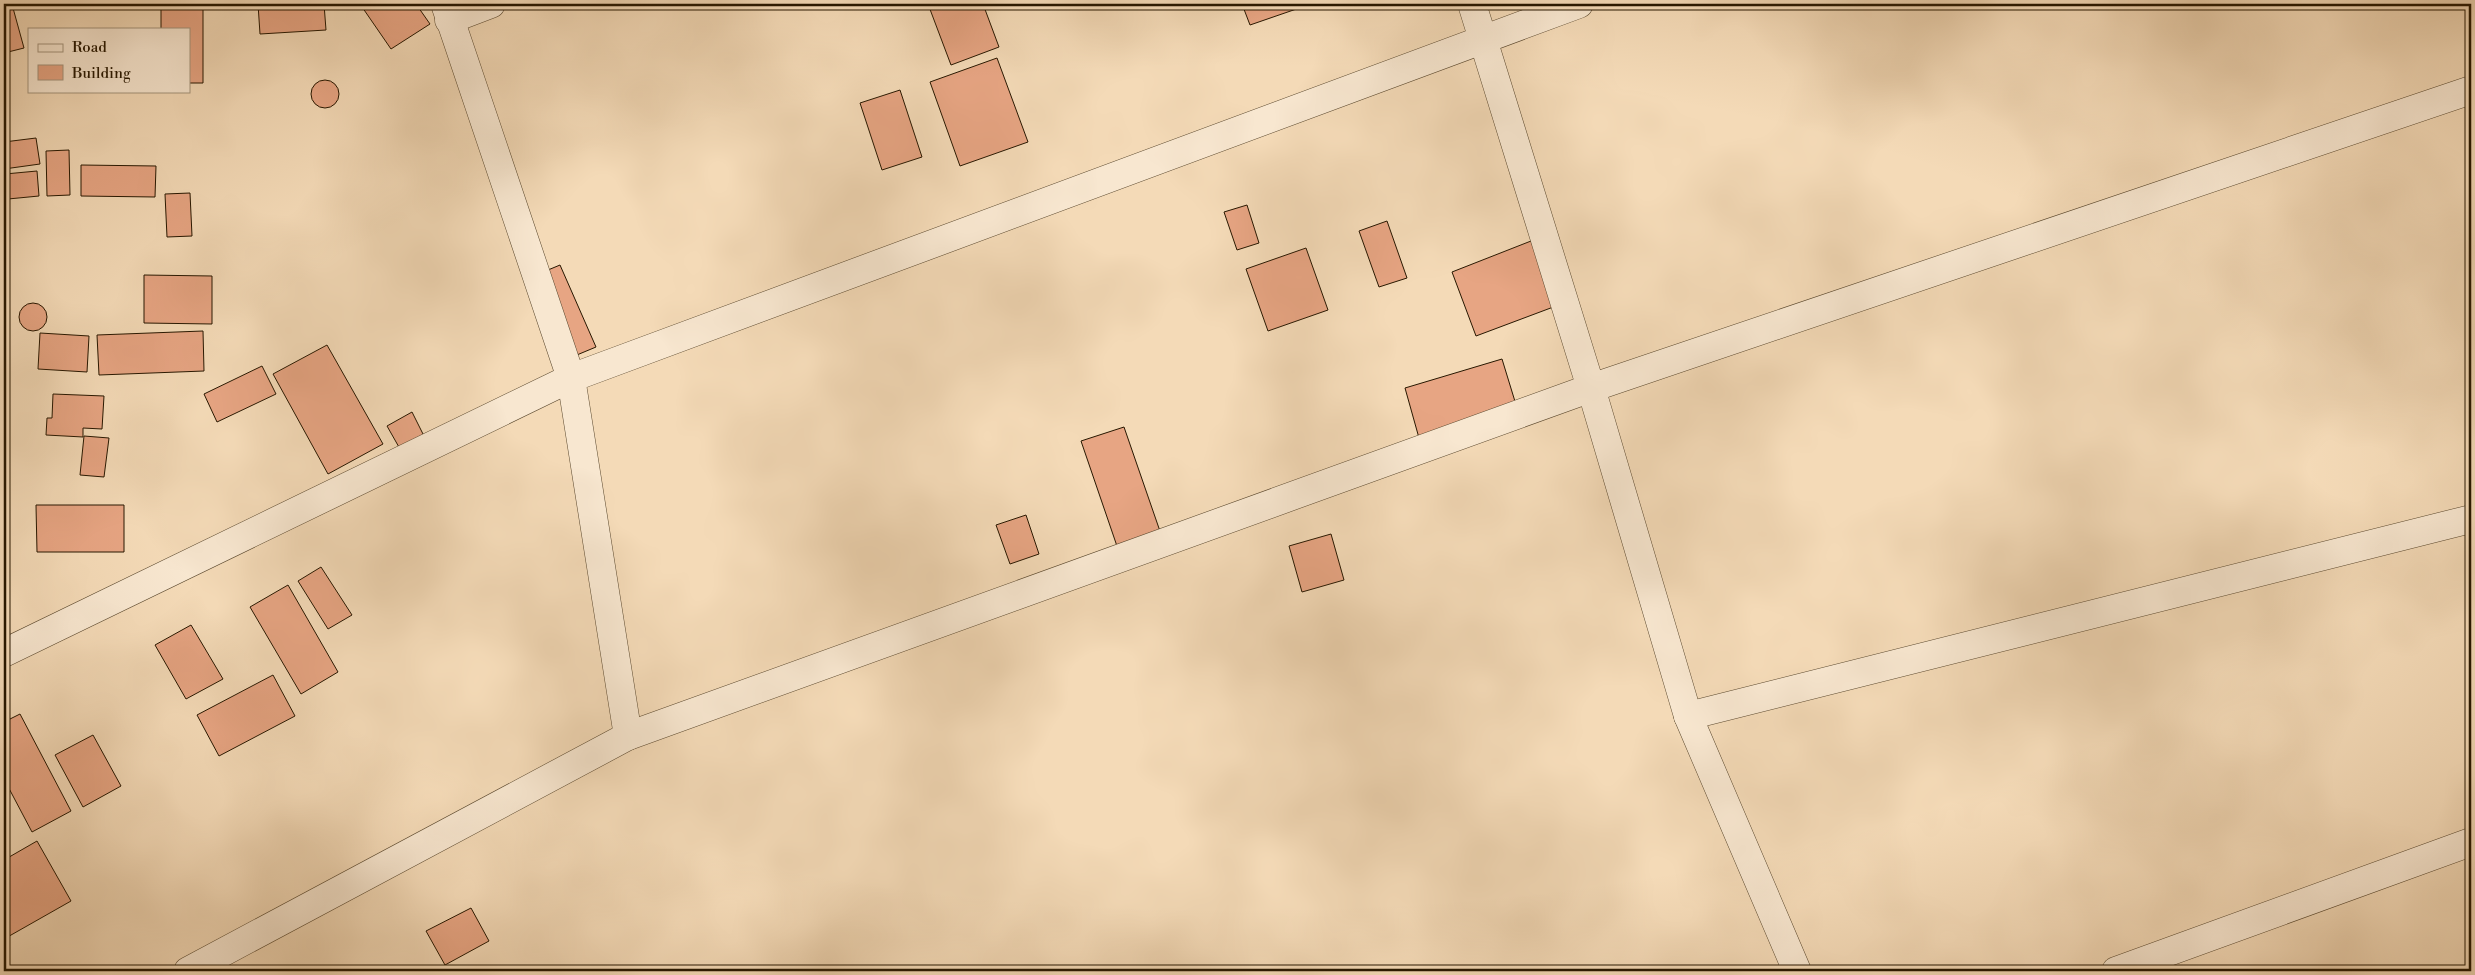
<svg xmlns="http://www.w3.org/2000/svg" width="2475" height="975" viewBox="0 0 2475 975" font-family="'Libre Bodoni',serif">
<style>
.building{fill:#e7a583;stroke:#271700}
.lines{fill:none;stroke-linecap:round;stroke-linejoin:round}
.minor-casing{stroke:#5a482e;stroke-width:29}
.minor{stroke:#f8e7d0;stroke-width:28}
</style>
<rect width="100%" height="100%" fill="#f4dab7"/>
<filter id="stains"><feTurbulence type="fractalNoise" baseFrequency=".004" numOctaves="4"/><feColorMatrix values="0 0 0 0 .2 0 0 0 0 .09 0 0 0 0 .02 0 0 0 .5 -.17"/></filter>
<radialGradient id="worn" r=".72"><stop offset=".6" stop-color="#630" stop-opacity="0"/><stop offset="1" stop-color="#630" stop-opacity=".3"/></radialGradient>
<g class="building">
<polygon points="161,4 203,4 203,83 189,83 189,29 161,29"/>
<polygon points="258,4 324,4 326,30 260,34"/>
<polygon points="360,4 416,4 430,24 391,49"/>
<polygon points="928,4 983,4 999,47 951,65"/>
<polygon points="1242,4 1307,4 1308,5 1250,25"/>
<polygon points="13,8 24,48 4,53 4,10"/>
<polygon points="997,58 1028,142 960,166 930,82"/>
<circle cx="325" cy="94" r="14"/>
<polygon points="900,90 922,157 882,170 860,103"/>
<polygon points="36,138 40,164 4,169 4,142"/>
<polygon points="69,150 70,195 47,196 46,151"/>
<polygon points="81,165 156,166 155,197 81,196"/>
<polygon points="37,171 39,196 8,199 5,174"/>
<polygon points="190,193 192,236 167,237 165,194"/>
<polygon points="1247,205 1259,243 1237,250 1224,212"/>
<polygon points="1387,221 1407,278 1379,287 1359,231"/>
<polygon points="1531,241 1556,306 1476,336 1452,272"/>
<polygon points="1306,248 1328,310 1268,331 1246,269"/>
<polygon points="560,265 596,347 572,357 536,275"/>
<polygon points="144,275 212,276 212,324 144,323"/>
<circle cx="33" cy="317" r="14"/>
<polygon points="203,331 204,371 99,375 97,335"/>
<polygon points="40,333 89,336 87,372 38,369"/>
<polygon points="327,345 383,444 328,474 273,374"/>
<polygon points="1502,359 1517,408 1419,438 1405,388"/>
<polygon points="262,366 276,394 217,422 204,394"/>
<polygon points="53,394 104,396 102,429 83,428 83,437 46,435 47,418 52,418"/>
<polygon points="412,412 428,444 404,456 387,426"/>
<polygon points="1124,427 1162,537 1119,552 1081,441"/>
<polygon points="84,436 109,438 104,477 80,475"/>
<polygon points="36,505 124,505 124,552 37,552"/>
<polygon points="1026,515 1039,554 1010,564 996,525"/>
<polygon points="1331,534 1344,580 1302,592 1289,546"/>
<polygon points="321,567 352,615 328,629 298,581"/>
<polygon points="288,585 338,672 301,694 250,607"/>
<polygon points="191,625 223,679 186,699 155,645"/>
<polygon points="273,675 295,716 219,756 197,715"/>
<polygon points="20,714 71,811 32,832 4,779 4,722"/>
<polygon points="93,735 121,786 83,807 55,755"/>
<polygon points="37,841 71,901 4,939 4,860"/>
<polygon points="471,908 489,941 445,965 426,931"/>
</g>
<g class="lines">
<g class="minor-casing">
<g id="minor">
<polyline points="445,4 571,378 628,736"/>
<polyline points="1472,4 1591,388 1688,716 1797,971"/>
<polyline points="449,20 491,4"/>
<polyline points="4,653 571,378 1579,4"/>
<polyline points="1688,716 2471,519"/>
<polyline points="188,971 628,736 1591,388 2471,90"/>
<polyline points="2116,971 2471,842"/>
</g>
</g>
<use href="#minor" class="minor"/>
</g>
<rect width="2475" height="975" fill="none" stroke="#f4dab7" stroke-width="20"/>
<rect x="5" y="5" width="2465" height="965" fill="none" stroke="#271700" stroke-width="2.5"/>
<rect x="10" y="10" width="2455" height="955" fill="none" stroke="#271700"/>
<rect x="28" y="28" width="162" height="65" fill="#f8e7d0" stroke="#a4947d"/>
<rect x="38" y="44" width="25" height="8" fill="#f8e7d0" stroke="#a4947d"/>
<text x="72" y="52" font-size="15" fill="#271700">Road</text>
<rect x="38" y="65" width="25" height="15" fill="#e7a583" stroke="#a4947d"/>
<text x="72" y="78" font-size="15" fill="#271700">Building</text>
<rect width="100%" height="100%" filter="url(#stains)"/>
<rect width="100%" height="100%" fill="url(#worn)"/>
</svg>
